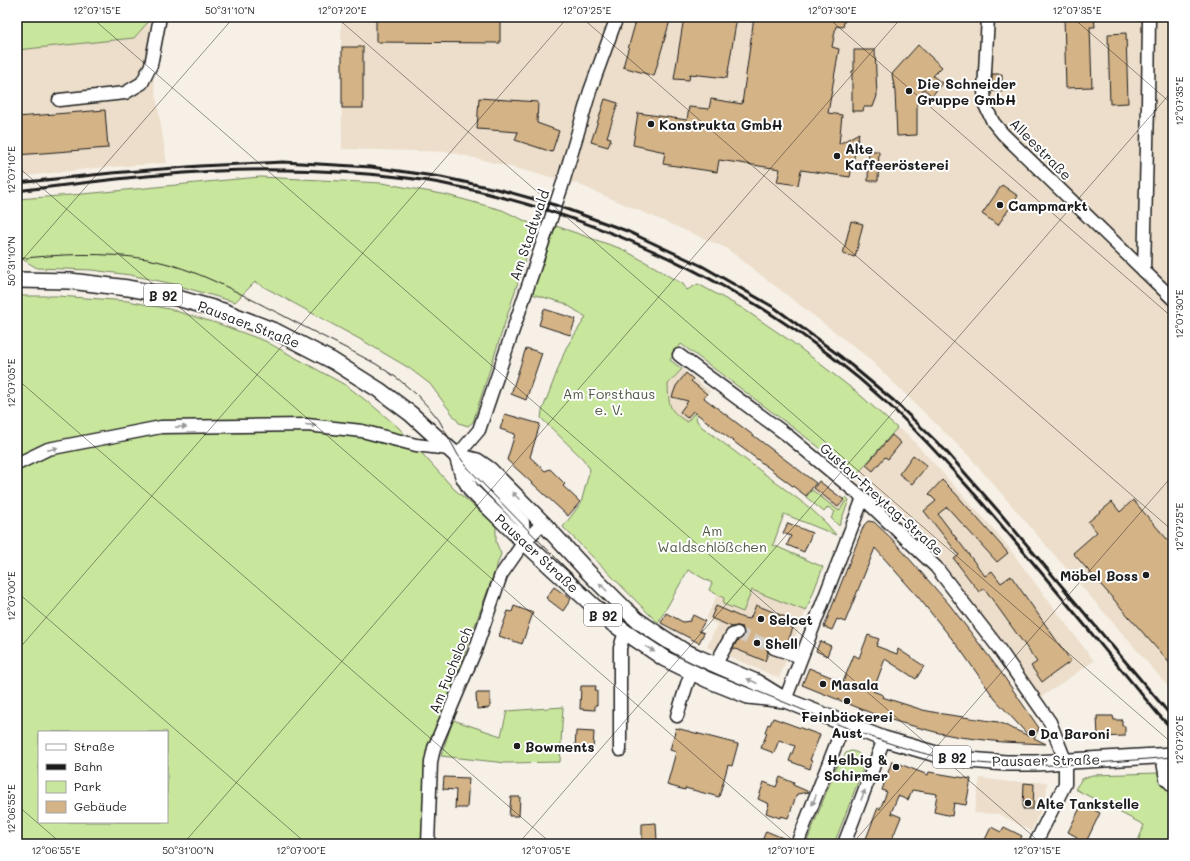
<svg xmlns="http://www.w3.org/2000/svg" width="1190" height="861" viewBox="0 0 1190 861" font-family="Mali,sans-serif">
<style>
.built{fill:#ecdeca}
.green{fill:#c9e69d;stroke:#72815c;fill-rule:evenodd}
.building{fill:#d4b387;stroke:#1c1c1c}
.lines{fill:none;stroke-linecap:round;stroke-linejoin:round}
.minor-tunnel{stroke:#d5d0c9;stroke-width:12;stroke-dasharray:12 6;stroke-linecap:butt}
.minor-casing{stroke:#1c1c1c;stroke-width:15}
.major-casing{stroke:#1c1c1c;stroke-width:18}
.minor{stroke:#fff;stroke-width:12}
.major{stroke:#fff;stroke-width:15}
.tram{stroke:#1c1c1c;stroke-width:1}
.rail{stroke:#1c1c1c;stroke-width:3}
.oneway{fill:#999}
.ticks{fill:none;stroke:#1c1c1c;stroke-width:1;stroke-opacity:0.45}
.poi-dot{fill:#1c1c1c;stroke:#fff;stroke-width:1.5}
.labels{text-anchor:middle;dominant-baseline:central;stroke-width:4;stroke-linejoin:round;paint-order:stroke}
.shield{fill:#fff;stroke:#606060;stroke-width:1}
.shield-label{font-size:13px;font-weight:bold;fill:#1c1c1c}
.poi-label{font-size:14px;font-weight:bold;fill:#1c1c1c;stroke:#fff;text-anchor:start}
.street-label{font-size:14px;fill:#1c1c1c;stroke:#fff}
.park-label{font-size:14px;fill:#505943;stroke:#fff}
.neatline{fill:none;stroke:#1c1c1c;stroke-width:1.5}
.ticks-label{font-size:10px;text-anchor:middle;fill:#1c1c1c}
</style>
<rect width="100%" height="100%" fill="#f6f0e7"/>
<filter id="ink" filterUnits="userSpaceOnUse"><feTurbulence type="fractalNoise" baseFrequency=".025" numOctaves="2"/><feDisplacementMap in="SourceGraphic" scale="8" xChannelSelector="R" yChannelSelector="G"/><feConvolveMatrix kernelMatrix="1 2 1 2 8 2 1 2 1" color-interpolation-filters="sRGB"/></filter>
<g filter="url(#ink)">
<g class="built">
<polygon points="341,17 1173,17 1173,692 968,455 866,356 726,248 575,183 450,152 342,149"/>
<polygon points="149,21 151,65 167,163 96,168 17,177 17,50 134,38"/>
<polygon points="682,369 710,391 688,422 675,415 669,404 668,384"/>
<polygon points="897,428 907,434 999,535 1094,661 1040,698 942,561 855,477"/>
<polygon points="819,480 846,501 839,511 812,490"/>
<polygon points="752,590 806,611 779,678 707,647 717,624 706,619 717,595 725,598 723,603"/>
<polygon points="980,778 1009,782 1047,782 1046,799 1031,831 999,814 974,813"/>
</g>
<g class="green">
<polygon points="17,17 149,17 149,21 134,38 17,50"/>
<path d="M260 177 382 183 447 195 502 210 536 226 473 422 468 426 459 423 430 384 409 368 365 342 255 282 235 302 169 283 130 275 92 270 37 268 17 256V199C98 194 179 184 260 177Z"/>
<path d="M556 226 622 249 658 269 670 277 683 284 687 290 698 284 742 308 792 342 859 394 897 428 855 477 815 444 681 344 670 360 682 369 668 384C669 406 668 410 687 422L695 412 697 421 702 427 810 508 827 524 836 535 784 514 773 545 823 567 806 611 752 590 743 612 723 604 724 598 709 590 712 583 688 570 658 623 563 527 581 503 590 469 583 459 541 418 542 411 566 348 586 317 564 303 532 294Z"/>
<path d="M17 296H58L128 301 169 309 219 324 265 341 347 386 373 406 399 428 454 489 496 525V542L501 554 436 732 421 844H17ZM39 732H167V822H39Z"/>
<polygon points="812,490 839,511 846,501 844,499 846,497 849,500 839,526 831,518 835,512 828,507 824,512 806,497"/>
<polygon points="563,707 560,762 506,763 441,756 453,720 501,736 507,711"/>
<path d="M851 751C862 752 863 759 861 768L863 769 834 844H806L839 760 841 761 846 753Z"/>
<path d="M1159 773C1159 783 1166 786 1173 792V844H1137L1144 825 1075 789 1082 779 1092 775Z"/>
</g>
<g class="building">
<polygon points="376,17 500,17 500,43 376,42"/>
<polygon points="637,17 671,17 654,76 623,67"/>
<polygon points="684,17 737,17 727,78 690,74 689,80 674,79"/>
<polygon points="754,17 845,17 843,27 836,26 832,47 839,49 828,113 842,115 839,144 859,133 850,177 801,170 798,185 777,182 780,169 719,160 717,172 663,164 665,152 633,145 638,113 687,120 689,107 709,109 711,99 742,104"/>
<polygon points="1064,17 1094,17 1095,27 1090,27 1092,87 1066,88"/>
<polygon points="1126,33 1128,103 1110,104 1108,34"/>
<polygon points="918,45 942,67 933,76 942,83 932,96 924,89 917,98 917,135 897,136 895,92 892,74"/>
<rect x="342" y="47" width="21" height="61"/>
<polygon points="854,50 875,50 877,96 873,107 864,107 863,111 852,111 852,71 854,71"/>
<polygon points="992,74 1002,74 1002,92 992,91"/>
<polygon points="479,98 538,102 537,123 559,131 552,152 515,140 518,132 477,129"/>
<polygon points="605,99 618,103 607,137 611,138 608,147 591,142"/>
<polygon points="105,110 108,148 17,155 17,117"/>
<polygon points="869,151 879,151 878,181 868,181"/>
<polygon points="1002,185 1018,196 998,225 982,214"/>
<polygon points="851,221 863,224 855,257 843,254"/>
<polygon points="544,309 576,319 570,335 539,325"/>
<polygon points="526,348 542,353 526,400 511,394"/>
<polygon points="686,373 693,379 691,381 707,394 704,398 816,483 806,496 693,411 687,418 680,412 688,401 672,397 676,386"/>
<polygon points="505,414 540,424 530,457 545,471 550,469 565,484 563,486 580,502 568,516 507,460 515,434 500,429"/>
<polygon points="892,435 901,443 888,459 885,457 873,471 866,465"/>
<polygon points="913,455 927,466 912,484 899,474"/>
<polygon points="942,480 955,493 1008,553 997,562 947,507 938,514 985,576 992,571 1001,583 1011,576 1071,661 1042,682 1031,666 1037,662 984,588 979,592 954,559 959,555 924,511 936,501 929,494"/>
<polygon points="819,481 844,500 838,507 814,488"/>
<polygon points="1133,500 1173,546 1173,667 1073,553 1097,532 1088,522 1112,502 1120,512"/>
<polygon points="868,521 874,522 891,538 949,604 1000,671 1039,728 1034,738 1046,744 1002,742 960,737 939,733 898,722 876,715 802,685 809,668 843,682 854,655 859,658 868,635 879,639 876,646 897,654 898,649 924,666 916,679 885,659 873,691 883,695 882,697 923,710 943,714 998,722 1029,736 995,699 960,649 919,598 875,548 845,622 837,619 832,630 824,627 864,525"/>
<polygon points="788,523 812,533 804,552 787,545 791,536 783,533"/>
<polygon points="554,587 571,599 563,611 546,598"/>
<polygon points="756,605 788,618 785,625 793,628 787,644 774,639 773,641 769,643 767,649 768,653 765,661 733,648 737,641 743,638 744,634 744,631 742,627 738,626 732,627 711,618 716,606 743,618 750,619"/>
<polygon points="514,606 533,613 522,644 499,636 508,611 512,612"/>
<polygon points="666,613 683,622 690,621 693,615 705,621 699,631 704,633 699,643 661,623"/>
<polygon points="820,641 831,646 827,656 816,651"/>
<polygon points="581,686 596,686 595,691 597,691 597,705 595,705 595,710 580,709"/>
<polygon points="476,693 490,693 490,708 477,709"/>
<polygon points="1097,716 1113,716 1114,720 1122,720 1122,726 1125,726 1125,736 1098,737"/>
<polygon points="773,718 820,735 810,760 812,761 810,769 789,761 795,746 779,740 774,753 761,748 767,733 765,732 768,724 770,725"/>
<polygon points="676,728 738,744 732,766 728,765 719,797 685,788 685,790 667,785 676,752 670,750"/>
<polygon points="576,731 594,732 593,750 575,749"/>
<polygon points="892,761 928,775 929,772 971,779 966,805 954,803 952,816 934,812 937,794 912,790 908,800 898,796 891,813 901,817 890,844 864,844 877,810 878,808 880,809 887,792 882,790"/>
<polygon points="444,777 469,778 467,808 455,808 456,790 443,789"/>
<polygon points="780,777 794,783 793,785 809,792 797,794 788,818 781,816 780,818 766,813 769,804 758,799 764,782 776,787"/>
<polygon points="1024,783 1034,784 1033,809 1023,809"/>
<polygon points="511,797 520,797 519,816 509,816"/>
<polygon points="1082,804 1086,806 1087,804 1095,808 1094,810 1100,813 1085,844 1079,844 1074,842 1077,837 1068,832"/>
<polygon points="656,823 657,841 642,841 642,824"/>
<polygon points="991,827 1001,832 1004,827 1022,836 1018,844 983,844"/>
<polygon points="766,831 790,841 790,844 761,844"/>
</g>
<g class="lines">
<polyline class="minor-tunnel" points="737,633 774,648"/>
<g class="minor-casing">
<g id="minor">
<polyline points="988,17 984,90 985,105 993,122 1003,134 1173,299"/>
<polyline points="59,100 125,93 142,83 151,65 160,17"/>
<polyline points="1144,271 1148,104 1149,17"/>
<polyline points="679,355 787,435 863,498 936,567 997,646 1050,722 1065,760 1065,784 1035,844"/>
<polyline points="17,464 48,449 161,427 307,425 362,431 416,445 449,449"/>
<polyline points="524,542 523,522 469,466 457,456 479,430 562,186 590,91 617,17"/>
<polyline points="774,648 801,657"/>
<polyline points="715,665 732,635 737,633"/>
<polyline points="785,700 863,498"/>
<polyline points="677,716 687,684 692,673"/>
<polyline points="620,750 620,648 623,638 626,633"/>
<polyline points="1162,756 1166,779 1173,786"/>
<polyline points="428,844 431,762 434,748 475,651 501,575 524,542 543,523"/>
<polyline points="797,844 844,724"/>
<polyline points="844,844 884,739"/>
</g>
</g>
<g class="major-casing">
<g id="major">
<polyline points="17,280 70,281 128,288 170,296 223,311 277,332 333,361 379,390 411,414 457,456 463,476 472,491 524,542 612,623 665,659 708,680 748,696 785,700"/>
<polyline points="457,456 477,461 490,470 543,523 589,573 625,609 637,620 659,635 684,651 699,658 756,682 785,700 884,739 936,754 969,760 1006,763 1036,763 1173,755"/>
</g>
</g>
<use href="#minor" class="minor"/>
<use href="#major" class="major"/>
<path class="tram" d="M17 259C60 254 104 252 147 259 196 268 238 293 282 315 313 332 345 347 376 364L397 378 416 394 431 410 439 420 458 455 468 468C500 502 533 535 566 568 587 588 608 610 632 627 678 661 733 681 786 703 845 727 905 754 969 762 1036 770 1106 762 1173 757"/>
<g class="rail">
<polyline points="17,183 112,173 200,166 283,162 371,167 441,177 501,190 555,205 627,231 702,266 775,308 840,356 894,401 944,449 1000,513 1173,718"/>
<path d="M17 191C105 180 197 168 286 170 337 171 390 174 440 183 542 203 640 239 730 290 744 298 758 305 771 314 812 340 852 371 888 404 920 433 948 465 977 497 1039 568 1098 642 1158 714L1173 730"/>
</g>
</g>
<defs><path id="oneway-solid" d="M-6-.8H1V-3.2L6.5 0L1 3.2V.8H-6Z"/></defs>
<g class="oneway">
<use href="#oneway-solid" transform="translate(311 425) rotate(5)"/>
<use href="#oneway-solid" transform="translate(181 427) rotate(-1)"/>
<use href="#oneway-solid" transform="translate(53 449) rotate(-13)"/>
<use href="#oneway-solid" transform="translate(516 496) rotate(-135)"/>
<use href="#oneway-solid" transform="translate(603 587) rotate(-135)"/>
<use href="#oneway-solid" transform="translate(650 649) rotate(32)"/>
<use href="#oneway-solid" transform="translate(752 681) rotate(-156)"/>
<use href="#oneway-solid" transform="translate(863 795) rotate(-69)"/>
<use href="#oneway-solid" transform="translate(814 800) rotate(112)"/>
</g>
</g>
<path class="ticks" d="M91 17 1042 844M336 17 1173 744M581 17 1173 531M827 17 1173 318M1072 17 1173 105M17 166 797 844M17 266 234 17M17 379 552 844M17 592 307 844M17 651 568 17M17 805 62 844M183 844 902 17M518 844 1173 90M852 844 1173 475"/>
<g class="poi-dot">
<circle cx="909" cy="91" r="4"/>
<circle cx="651" cy="124" r="4"/>
<circle cx="837" cy="156" r="4"/>
<circle cx="1000" cy="205" r="4"/>
<circle cx="1146" cy="575" r="4"/>
<circle cx="761" cy="619" r="4"/>
<circle cx="757" cy="643" r="4"/>
<circle cx="823" cy="684" r="4"/>
<circle cx="847" cy="701" r="4"/>
<circle cx="1032" cy="733" r="4"/>
<circle cx="517" cy="746" r="4"/>
<circle cx="896" cy="767" r="4"/>
<circle cx="1028" cy="803" r="4"/>
</g>
<g class="labels">
<g class="shield">
<rect x="144" y="284" width="38" height="22" rx="3"/>
<rect x="584" y="604" width="38" height="22" rx="3"/>
<rect x="933" y="746" width="38" height="22" rx="3"/>
</g>
<g class="shield-label">
<text x="163" y="295">B 92</text>
<text x="603" y="615">B 92</text>
<text x="952" y="757">B 92</text>
</g>
<g class="poi-label">
<text x="917" y="83">Die Schneider<tspan x="917" dy="16">Gruppe GmbH</tspan></text>
<text x="659" y="124">Konstrukta GmbH</text>
<text x="845" y="148">Alte<tspan x="845" dy="16">Kaffeerösterei</tspan></text>
<text x="1008" y="205">Campmarkt</text>
<text x="1138" y="575" text-anchor="end">Möbel Boss</text>
<text x="769" y="619">Selcet</text>
<text x="765" y="643">Shell</text>
<text x="831" y="684">Masala</text>
<text x="847" y="716" text-anchor="middle">Feinbäckerei<tspan x="847" dy="16">Aust</tspan></text>
<text x="1040" y="733">Da Baroni</text>
<text x="525" y="746">Bowments</text>
<text x="888" y="759" text-anchor="end">Helbig &amp;<tspan x="888" dy="16">Schirmer</tspan></text>
<text x="1036" y="803">Alte Tankstelle</text>
</g>
<g class="street-label">
<text transform="translate(1041 149) rotate(45)">Alleestraße</text>
<text transform="translate(529 235) rotate(-71)">Am Stadtwald</text>
<text transform="translate(249 324) rotate(21)">Pausaer Straße</text>
<text transform="translate(882 499) rotate(42)">Gustav-Freytag-Straße</text>
<text transform="translate(537 553) rotate(43)">Pausaer Straße</text>
<text transform="translate(450 670) rotate(-68)">Am Fuchsloch</text>
<text transform="translate(1046 760) rotate(-1)">Pausaer Straße</text>
</g>
<g class="park-label">
<text x="609" y="393">Am Forsthaus<tspan x="609" dy="16">e. V.</tspan></text>
<text x="712" y="530">Am<tspan x="712" dy="16">Waldschlößchen</tspan></text>
</g>
</g>
<rect width="1190" height="861" fill="none" stroke="#fff" stroke-width="44"/>
<rect x="38" y="731" width="130" height="92" fill="#ffffff" stroke="#a4a4a4"/>
<rect x="46" y="744" width="20" height="6" fill="#ffffff" stroke="#a4a4a4"/>
<text x="74" y="751" font-size="12" fill="#1c1c1c">Straße</text>
<rect x="46" y="764" width="20" height="6" fill="#1c1c1c" stroke="#a4a4a4"/>
<text x="74" y="771" font-size="12" fill="#1c1c1c">Bahn</text>
<rect x="46" y="781" width="20" height="12" fill="#c9e69d" stroke="#a4a4a4"/>
<text x="74" y="791" font-size="12" fill="#1c1c1c">Park</text>
<rect x="46" y="801" width="20" height="12" fill="#d4b387" stroke="#a4a4a4"/>
<text x="74" y="811" font-size="12" fill="#1c1c1c">Gebäude</text>
<rect x="22" y="22" width="1146" height="817" class="neatline"/>
<g class="ticks-label">
<text x="97" y="14">12°07'15"E</text>
<text x="230" y="14">50°31'10"N</text>
<text x="342" y="14">12°07'20"E</text>
<text x="587" y="14">12°07'25"E</text>
<text x="832" y="14">12°07'30"E</text>
<text x="1077" y="14">12°07'35"E</text>
<text transform="translate(1179 101) rotate(-90)" y="4">12°07'35"E</text>
<text transform="translate(11 170) rotate(-90)" y="4">12°07'10"E</text>
<text transform="translate(11 261) rotate(-90)" y="4">50°31'10"N</text>
<text transform="translate(1179 314) rotate(-90)" y="4">12°07'30"E</text>
<text transform="translate(11 383) rotate(-90)" y="4">12°07'05"E</text>
<text transform="translate(1179 527) rotate(-90)" y="4">12°07'25"E</text>
<text transform="translate(11 596) rotate(-90)" y="4">12°07'00"E</text>
<text transform="translate(1179 740) rotate(-90)" y="4">12°07'20"E</text>
<text transform="translate(11 809) rotate(-90)" y="4">12°06'55"E</text>
<text x="56" y="854">12°06'55"E</text>
<text x="188" y="854">50°31'00"N</text>
<text x="301" y="854">12°07'00"E</text>
<text x="546" y="854">12°07'05"E</text>
<text x="791" y="854">12°07'10"E</text>
<text x="1037" y="854">12°07'15"E</text>
</g>
</svg>
